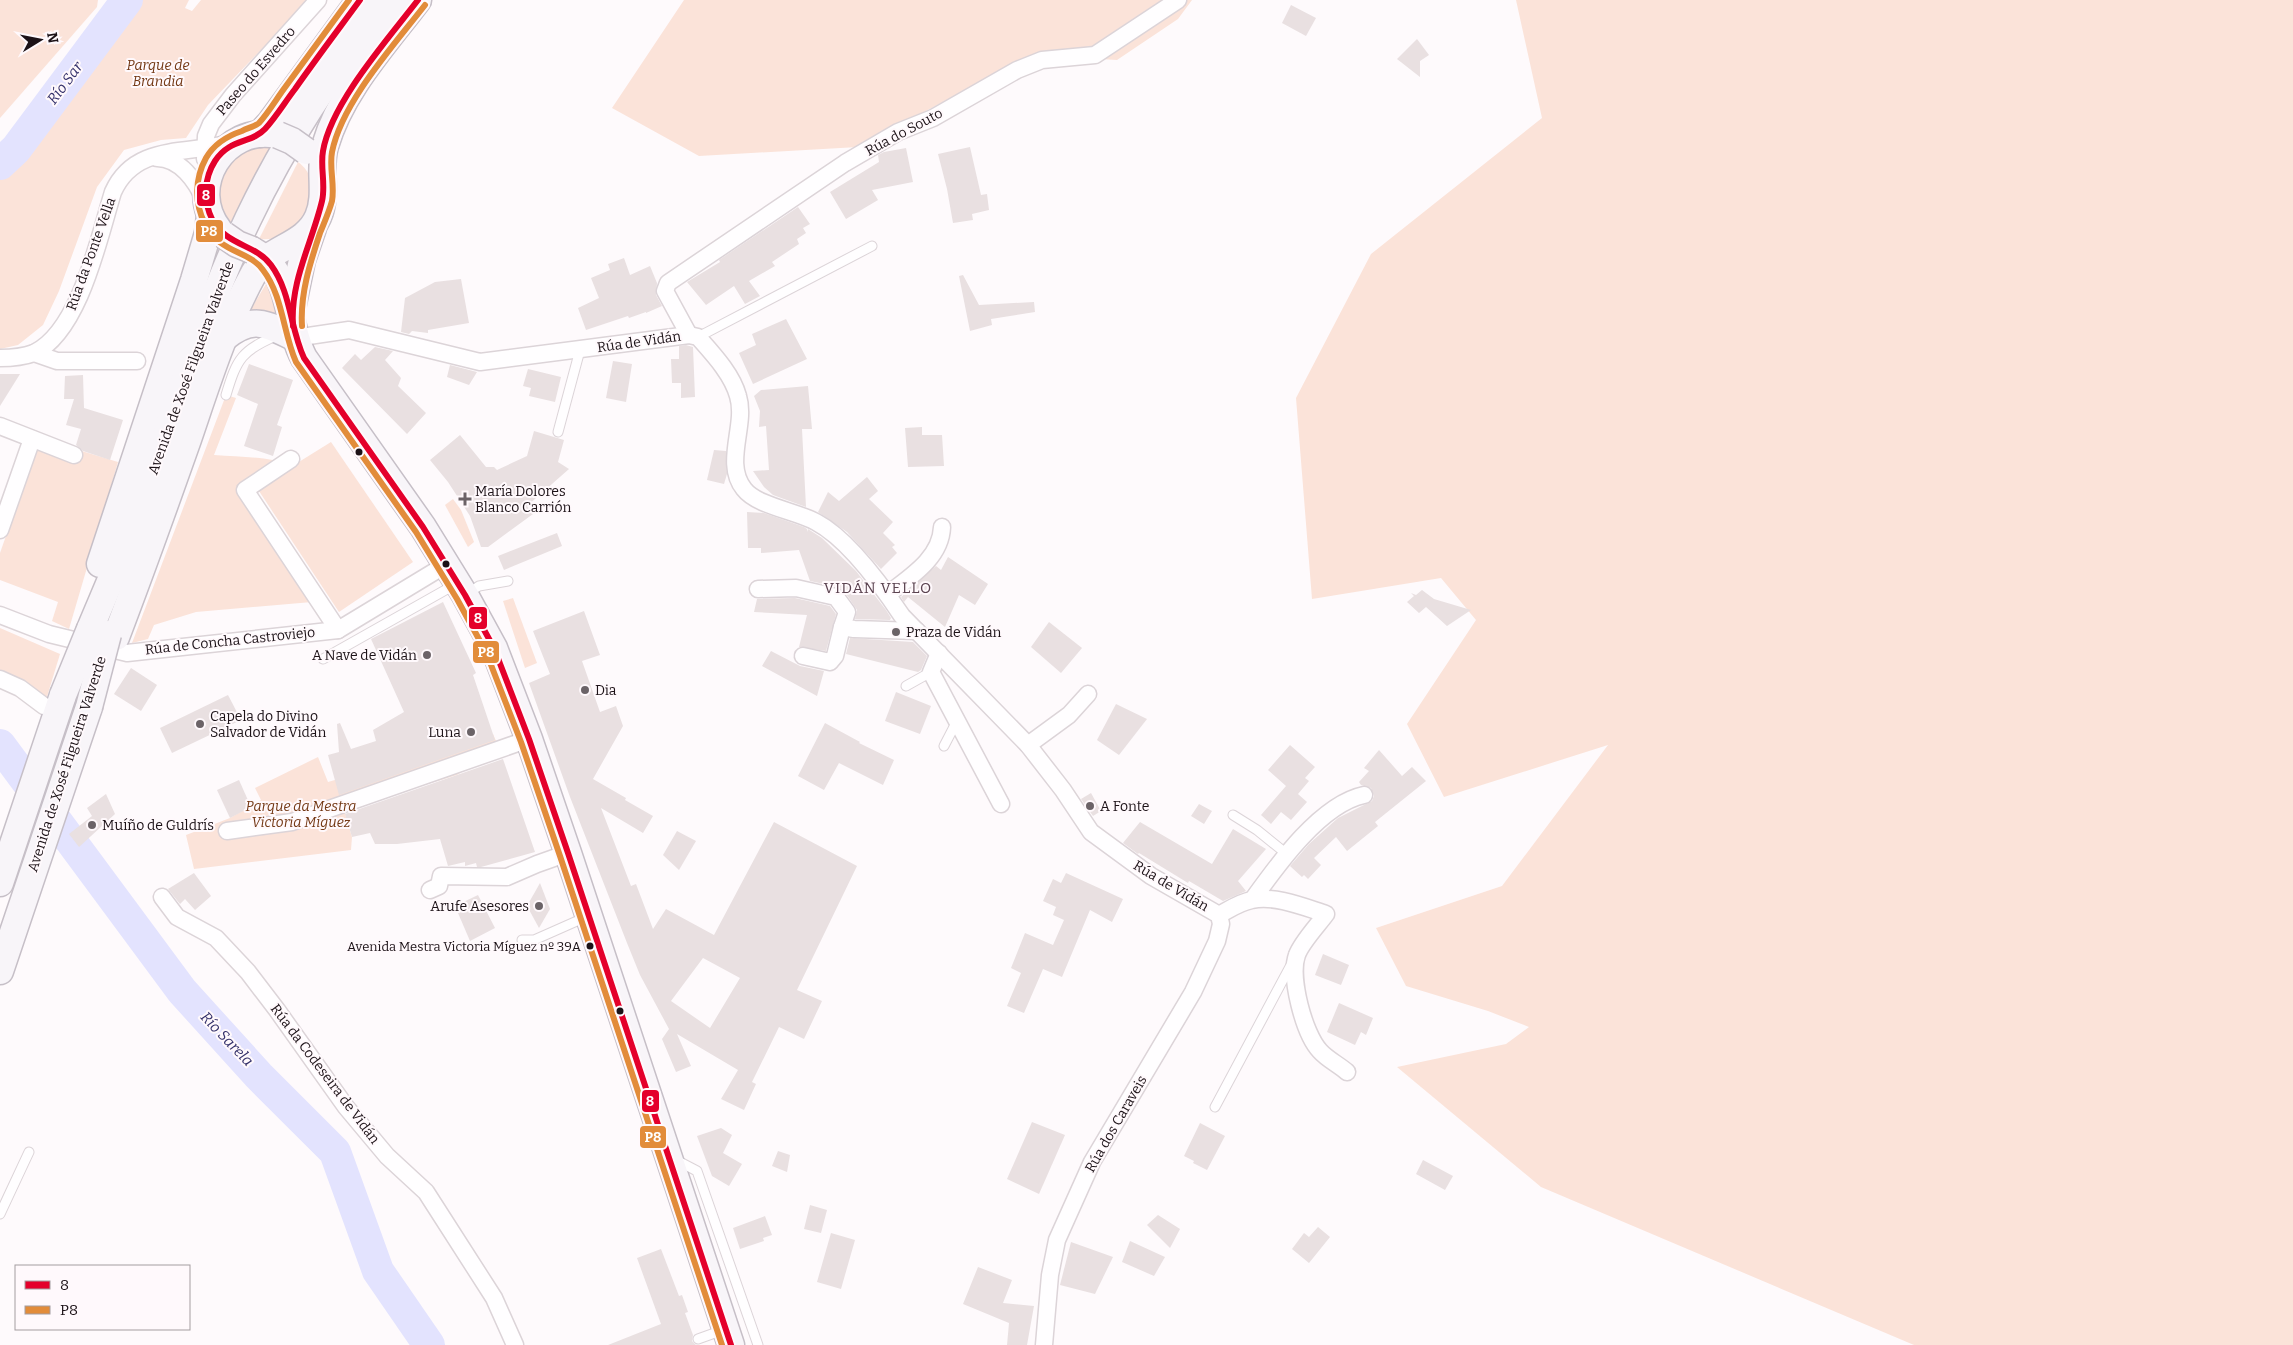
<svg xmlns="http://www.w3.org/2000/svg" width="2293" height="1345" viewBox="0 0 2293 1345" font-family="Bitter,serif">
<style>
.green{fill:#fbe3d9}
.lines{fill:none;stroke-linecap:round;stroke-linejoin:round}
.river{stroke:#e3e3fe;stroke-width:32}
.building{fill:#e9e0e1;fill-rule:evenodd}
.lane-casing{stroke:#dcd4d8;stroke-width:11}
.street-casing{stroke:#dcd4d8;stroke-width:19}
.primary-casing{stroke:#c6bfc7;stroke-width:29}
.lane{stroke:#fffeff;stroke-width:9}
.street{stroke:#fffeff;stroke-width:16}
.primary{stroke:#f8f5f9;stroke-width:26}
.primary-bridge-casing{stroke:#c6bfc7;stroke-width:29;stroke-linecap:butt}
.primary-bridge{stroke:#f8f5f9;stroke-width:26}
.bus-1-casing{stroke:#fff9fc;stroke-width:10}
.bus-2-casing{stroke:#fff9fc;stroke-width:10}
.bus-1{stroke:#e4002b;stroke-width:6}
.bus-2{stroke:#e28c3a;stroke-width:6}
.bus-dot{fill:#1c1217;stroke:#fff9fc;stroke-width:2}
.poi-dot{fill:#6b6367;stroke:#fff9fc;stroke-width:2}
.labels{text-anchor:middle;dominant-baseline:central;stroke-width:4;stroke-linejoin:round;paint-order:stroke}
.bus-label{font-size:13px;fill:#1c1217;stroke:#fff9fc;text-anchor:end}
.park-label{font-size:14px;font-style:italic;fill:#733814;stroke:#fff9fc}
.street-label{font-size:14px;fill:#1c1217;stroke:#fff9fc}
.poi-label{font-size:14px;fill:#1c1217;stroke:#fff9fc;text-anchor:start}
.water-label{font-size:15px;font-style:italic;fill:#35326b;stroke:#fff9fc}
.neighbourhood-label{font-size:15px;letter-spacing:1px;fill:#5a424f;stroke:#fff9fc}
.line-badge{stroke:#fff9fc;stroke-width:2}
.badge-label{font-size:14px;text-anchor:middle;font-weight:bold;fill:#fff}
</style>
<rect width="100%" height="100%" fill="#fefafc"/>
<g class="green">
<polygon points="0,0 98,0 97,7 0,118"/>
<polygon points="133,0 189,0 185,8 192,11 201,0 309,0 208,105 186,138 161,140 124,150 97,187 59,291 43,325 18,345 0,349 0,178 12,169 133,8"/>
<polygon points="684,0 1192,0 1178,19 1117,60 1031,55 858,147 699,156 612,108"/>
<polygon points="1516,0 2293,0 2293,1345 1914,1345 1541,1187 1397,1067 1506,1044 1529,1027 1488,1011 1406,986 1376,928 1502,886 1608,745 1444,797 1407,724 1476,620 1441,578 1312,599 1296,398 1371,254 1542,118"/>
<path d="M252 148H271L231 225C207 198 220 161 252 148Z"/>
<path d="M298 162C311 172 312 181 310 196 305 224 288 242 259 239Z"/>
<polygon points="269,279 278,319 248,314"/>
<path d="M226 395 236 398 214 455C236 457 255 456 277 461L236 487 312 602 196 612 154 625 148 639 132 643Z"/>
<polygon points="331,442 413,562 339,612 257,488"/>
<polygon points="38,445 75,449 118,462 69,629 52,621 58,602 0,580 0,553"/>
<polygon points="453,499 461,510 474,542 468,547 445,505"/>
<polygon points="513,598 537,663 525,668 503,601"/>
<polygon points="0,628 60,654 46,700 0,674"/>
<polygon points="493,734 503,757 466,769 457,775 344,810 352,837 351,850 194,869 186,835 230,818 261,800 255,788 318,757 328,782"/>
</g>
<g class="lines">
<g class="river">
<polyline points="0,164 16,149 127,0"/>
<polyline points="0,745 182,991 259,1076 335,1152 378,1271 429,1345"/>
</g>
</g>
<g class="building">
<polygon points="1291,5 1316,18 1306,36 1282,23"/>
<polygon points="1417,39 1429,55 1420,61 1420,77 1397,59"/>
<polygon points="970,147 981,195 987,194 989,210 972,214 973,220 953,223 947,189 938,154"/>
<polygon points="906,148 913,182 872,190 878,200 846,219 830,192 879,162 878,155 884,152"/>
<polygon points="798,207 810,224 803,228 806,233 797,239 799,244 772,262 775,266 749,281 760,296 745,304 734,286 706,305 687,282 720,262 719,260"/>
<polygon points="624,258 630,275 650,266 657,283 656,295 662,306 646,313 646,312 629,318 628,316 586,330 578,308 599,298 591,278 610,270 608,264"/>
<polygon points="963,275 979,305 1034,302 1035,312 991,319 992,325 970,331 959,276"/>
<polygon points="461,279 469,323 428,330 428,333 412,331 409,334 401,332 405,298 435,282"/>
<polygon points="786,319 807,359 753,384 739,353 756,345 752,334"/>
<polygon points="686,345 693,347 695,397 681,398 681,383 672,383 671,359 679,359 679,346"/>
<polygon points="375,347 393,351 385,360 401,378 398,386 426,413 407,434 342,368 355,354 361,360"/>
<polygon points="613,361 632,364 626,402 606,398"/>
<polygon points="249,364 293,380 277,425 282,427 273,456 244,446 258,404 237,395"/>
<polygon points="450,365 477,372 469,385 447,377"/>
<polygon points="528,369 561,377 555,402 529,396 531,388 523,386"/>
<polygon points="0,374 20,374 0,406"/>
<polygon points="83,375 84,408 123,420 110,460 83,451 76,445 81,429 66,425 74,399 64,399 65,376"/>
<polygon points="808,386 812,429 802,429 806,507 773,495 764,487 753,471 769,470 766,426 759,427 760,411 754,396 761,390"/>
<polygon points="922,427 922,435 942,435 944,466 908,467 905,428"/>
<polygon points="534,431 564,440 558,462 569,469 527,506 533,514 488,547 481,547 470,516 448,482 430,460 460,435 486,467 494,467 497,470 527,456"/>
<polygon points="714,450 726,451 727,474 724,484 707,480"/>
<polygon points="867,477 878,491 869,499 893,522 883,533 895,545 892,547 897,553 881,569 847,532 818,512 828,492 839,501"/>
<polygon points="747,512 764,513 804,527 807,529 807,532 808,529 822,538 856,571 886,610 891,618 890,620 855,619 857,610 844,591 838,587 810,581 799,550 761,553 761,548 748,548"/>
<polygon points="557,533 562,546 504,570 498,556"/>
<polygon points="948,557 988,584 975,605 959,595 945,627 908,597 904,602 901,597 936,566 941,570"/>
<polygon points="1422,590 1434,599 1471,610 1447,626 1426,607 1419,613 1407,602 1414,596 1411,593 1416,595"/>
<polygon points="795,598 830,606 836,614 826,651 799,647 807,615 754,612 757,599"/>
<polygon points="443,602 476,673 473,675 495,740 339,795 328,755 339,752 337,724 340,723 351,749 376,741 373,730 404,712 371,639"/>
<path d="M584 611 600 655 582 661 600 712 616 706 623 726 593 779 626 798 625 800 653 816 643 833 601 808 631 886 636 884 653 929 666 909 714 935 774 822 857 866 797 990 822 1001 804 1039 779 1027 752 1082 756 1084 744 1110 721 1099 738 1070 677 1034 691 1066 676 1072 662 1039 669 1029 640 975 627 943 570 797 529 683 550 674 533 631ZM703 958 740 978 710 1028 671 1001Z"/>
<polygon points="1049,622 1082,648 1061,673 1031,647"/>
<polygon points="850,638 913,642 927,656 921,670 918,672 846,654"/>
<polygon points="771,651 800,666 824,671 817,696 762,666"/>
<polygon points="131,668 157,685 141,711 114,694"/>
<polygon points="896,692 931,706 920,734 885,721"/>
<polygon points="228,695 241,720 172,753 160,728"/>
<polygon points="1116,704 1147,719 1119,755 1097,740"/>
<polygon points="825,723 860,742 859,743 894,760 883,785 839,763 824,790 798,776"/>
<polygon points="1290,745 1315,767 1305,778 1309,781 1298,794 1307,802 1291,820 1281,812 1271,824 1261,815 1286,786 1268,770"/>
<polygon points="1379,750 1402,776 1412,767 1426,781 1375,822 1378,826 1347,851 1336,837 1314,858 1321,865 1308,879 1304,875 1302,877 1290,866 1309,844 1338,818 1372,801 1374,796 1371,788 1361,785 1359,782 1369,771 1364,768"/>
<polygon points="503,759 535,852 481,867 477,867 476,863 465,866 465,862 448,866 440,839 397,844 375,844 370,833 352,837 345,814"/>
<polygon points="239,780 251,807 230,818 217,790"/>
<polygon points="1091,793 1101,811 1093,816 1081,799"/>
<polygon points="106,794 115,814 79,847 69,834 92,816 87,808"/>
<polygon points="1199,804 1212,811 1204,824 1191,816"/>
<polygon points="1140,822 1212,864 1233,829 1266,849 1238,881 1246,891 1223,901 1189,881 1188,883 1139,853 1138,854 1123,843"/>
<polygon points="677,831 696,841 679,870 663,855"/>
<polygon points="194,873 211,896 195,910 185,899 180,904 168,889"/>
<polygon points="1066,873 1123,899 1112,922 1090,910 1062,977 1043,969 1024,1013 1007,1006 1021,973 1011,968 1025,933 1053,945 1064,920 1053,915 1056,907 1043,901 1053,879 1061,883"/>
<polygon points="540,883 550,909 539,928 527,906"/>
<polygon points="478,895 495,928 470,941 455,906"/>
<polygon points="1323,954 1349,965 1341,985 1315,975"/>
<polygon points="1339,1003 1373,1018 1366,1035 1361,1032 1355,1045 1327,1032"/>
<polygon points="1032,1122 1065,1135 1039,1194 1007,1179"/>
<polygon points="1200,1123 1225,1136 1207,1170 1193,1163 1194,1161 1184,1156"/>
<polygon points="721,1128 732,1135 723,1153 742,1164 729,1186 712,1176 697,1136"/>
<polygon points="778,1151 790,1155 787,1172 772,1166"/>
<polygon points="1423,1160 1453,1176 1445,1190 1416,1174"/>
<polygon points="810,1205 827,1210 821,1233 804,1229"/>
<polygon points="1158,1215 1180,1229 1170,1248 1147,1225"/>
<polygon points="765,1216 772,1235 763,1238 764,1241 740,1249 733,1228"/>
<polygon points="1318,1227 1330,1237 1309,1263 1292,1249 1304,1233 1309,1237"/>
<polygon points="831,1233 855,1240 841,1289 817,1282"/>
<polygon points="1130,1241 1165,1257 1154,1276 1122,1262"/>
<polygon points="1071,1242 1113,1257 1095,1294 1060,1285"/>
<polygon points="661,1249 679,1296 682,1295 688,1312 685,1313 693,1335 692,1341 696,1345 608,1345 661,1324 637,1258"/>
<polygon points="978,1267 1012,1280 1003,1303 1034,1306 1027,1345 1007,1345 1009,1323 963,1304"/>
</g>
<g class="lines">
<g class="lane-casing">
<g id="lane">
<polyline points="698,337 872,246"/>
<path d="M226 395C237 358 242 350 278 335"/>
<polyline points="558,432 580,350"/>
<polyline points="468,593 479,586 508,581"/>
<polyline points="323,659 456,584"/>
<polyline points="906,686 931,672"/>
<polyline points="944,746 957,721"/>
<polyline points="1233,815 1257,830 1288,855"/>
<polyline points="522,940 534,940 586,917"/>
<polyline points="1215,1107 1292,963"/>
<polyline points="674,1159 697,1171 758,1345"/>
<polyline points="0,1214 29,1152"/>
<polyline points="698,1339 723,1330"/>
</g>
</g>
<g class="street-casing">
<g id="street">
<path d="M157 158C180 158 196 181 205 201"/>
<polyline points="205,159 206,136 211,124 233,95 318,0"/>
<polyline points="689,335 665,291 668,283 845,163 898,132 933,118 1017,70 1042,60 1095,55 1178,0"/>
<path d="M295 338 349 330 480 362 689 335 698 337C713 354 732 374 738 396 747 425 723 463 744 489 757 506 796 511 816 522 848 539 882 586 902 616L1028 745 1063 790 1091 832 1151 876 1219 915"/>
<polyline points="34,353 57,361 137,361"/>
<path d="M0 358C11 358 23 357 34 353 80 331 99 237 113 192 135 143 187 155 231 143"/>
<polyline points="0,426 74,455"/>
<polyline points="291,459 245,490 338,630"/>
<polyline points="0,530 32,439"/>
<polyline points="758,589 796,588 836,597 847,612 842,627 854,629 917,631"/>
<path d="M888 594C910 577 941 558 942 527"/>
<polyline points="0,615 49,634 127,653 338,630 447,564"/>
<polyline points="939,653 931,672 1001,804"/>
<polyline points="803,656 830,662 835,656 842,627"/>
<polyline points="0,679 20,688 44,706"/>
<polyline points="1028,745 1069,715 1088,694"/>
<polyline points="227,831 292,822 529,739"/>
<polyline points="430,890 439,886 441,876 507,877 537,864 568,853"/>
<polyline points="162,897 177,917 216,938 248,972 277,1010 346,1107 387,1156 426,1192 494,1298 515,1345"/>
<path d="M1253 899C1278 864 1321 804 1364 795"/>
<path d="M1219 915C1230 909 1240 902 1252 900 1275 895 1304 907 1326 914 1318 925 1301 943 1297 955 1289 977 1304 1034 1320 1051 1327 1059 1339 1065 1347 1072"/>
<polyline points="1044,1345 1050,1275 1057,1240 1092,1162 1193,992 1217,941 1221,924 1219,915"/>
</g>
</g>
<g class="primary-casing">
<g id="primary">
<polyline points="260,134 270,123 360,0"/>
<path d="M219 230C185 187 224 124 277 135"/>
<path d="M252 250C258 254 266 258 270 264 292 290 288 329 304 358L423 527 465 595 494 648 529 739 568 853 731 1345"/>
<polyline points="291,313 302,260 313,228"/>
<path d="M224 338C252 315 266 323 295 338"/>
<polyline points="100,564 194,280 208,233 210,215"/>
<path d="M90 629C111 579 133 529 151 478 181 391 208 302 248 219 285 141 334 67 389 0"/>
<path d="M116 637C140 574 163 510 186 445 206 387 224 327 254 273 268 247 305 247 318 217 328 194 318 169 325 146 341 91 384 45 418 0"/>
<polyline points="0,883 63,695"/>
<polyline points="0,971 89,707"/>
</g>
</g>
<use href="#lane" class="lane"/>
<use href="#street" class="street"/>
<use href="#primary" class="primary"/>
<g class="primary-bridge-casing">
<g id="primary-bridge">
<polyline points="278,135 292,141 306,151"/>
<polyline points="224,235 237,244 252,250"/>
<polyline points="63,695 90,629"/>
<polyline points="89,707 108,634"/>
</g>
</g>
<use href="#primary-bridge" class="primary-bridge"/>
<g class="bus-1-casing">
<g id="bus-1">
<path d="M360 0C338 30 316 59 295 89 285 102 276 117 265 129 251 144 230 138 215 161 204 178 203 201 212 219 226 246 256 244 271 265 291 292 290 328 304 358L423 527 465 595 494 648 529 739 568 853 731 1345"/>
<path d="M293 326C290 281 312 243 322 201 326 185 320 167 323 151 331 103 388 39 418 0"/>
</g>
</g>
<g class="bus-2-casing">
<g id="bus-2">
<path d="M349 0C328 29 307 57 286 86 277 98 269 112 259 123 254 127 247 128 242 131 227 136 214 144 206 158 195 178 194 203 205 224 220 254 249 250 263 270 283 296 283 333 296 362L416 532 457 599 486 652 521 742 560 856 722 1345"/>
<path d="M302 326C300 294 310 263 320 233 324 223 329 212 332 201 335 185 329 168 332 152 342 102 394 45 425 5"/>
</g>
</g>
<use href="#bus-1" class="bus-1"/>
<use href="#bus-2" class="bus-2"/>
</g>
<g class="bus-dot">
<circle cx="359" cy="452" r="4.5"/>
<circle cx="446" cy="564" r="4.5"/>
<circle cx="590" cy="946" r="4.5"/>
<circle cx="620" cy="1011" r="4.5"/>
</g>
<g class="poi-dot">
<path d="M462.5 491.5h5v5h5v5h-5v5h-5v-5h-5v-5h5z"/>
<circle cx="896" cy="632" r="5"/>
<circle cx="427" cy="655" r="5"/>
<circle cx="585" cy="690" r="5"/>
<circle cx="200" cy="724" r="5"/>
<circle cx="471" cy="732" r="5"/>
<circle cx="1090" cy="806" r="5"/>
<circle cx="92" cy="825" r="5"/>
<circle cx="539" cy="906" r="5"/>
</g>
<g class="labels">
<g class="bus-label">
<text x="581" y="946">Avenida Mestra Victoria Míguez nº 39A</text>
</g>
<g class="park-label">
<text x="158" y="65">Parque de<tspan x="158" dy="16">Brandia</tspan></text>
<text x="301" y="806">Parque da Mestra<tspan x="301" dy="16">Victoria Míguez</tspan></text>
</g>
<g class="street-label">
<text transform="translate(256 71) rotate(-49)">Paseo do Esvedro</text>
<text transform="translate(904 132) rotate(-28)">Rúa do Souto</text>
<text transform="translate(91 254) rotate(-70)">Rúa da Ponte Vella</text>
<text transform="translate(639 342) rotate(-8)">Rúa de Vidán</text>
<text transform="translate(191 368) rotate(-70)">Avenida de Xosé Filgueira Valverde</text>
<text transform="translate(230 641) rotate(-6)">Rúa de Concha Castroviejo</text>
<text transform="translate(67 764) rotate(-72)">Avenida de Xosé Filgueira Valverde</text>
<text transform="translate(1171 886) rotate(31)">Rúa de Vidán</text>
<text transform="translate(325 1074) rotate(53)">Rúa da Codeseira de Vidán</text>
<text transform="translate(1116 1124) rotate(-60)">Rúa dos Caraveis</text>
</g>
<g class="poi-label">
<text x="475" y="491">María Dolores<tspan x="475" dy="16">Blanco Carrión</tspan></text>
<text x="906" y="632">Praza de Vidán</text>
<text x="417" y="655" text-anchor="end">A Nave de Vidán</text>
<text x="595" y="690">Dia</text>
<text x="210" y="716">Capela do Divino<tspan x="210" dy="16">Salvador de Vidán</tspan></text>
<text x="461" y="732" text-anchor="end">Luna</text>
<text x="1100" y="806">A Fonte</text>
<text x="102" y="825">Muíño de Guldrís</text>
<text x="529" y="906" text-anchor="end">Arufe Asesores</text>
</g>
<g class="water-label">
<text transform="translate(65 83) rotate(-53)">Río Sar</text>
<text transform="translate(227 1039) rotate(46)">Río Sarela</text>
</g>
<g class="neighbourhood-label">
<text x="878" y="588">VIDÁN VELLO</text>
</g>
</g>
<g class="line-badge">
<rect x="196" y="183" width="20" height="24" rx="5" fill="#e4002b"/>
<rect x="195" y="219" width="29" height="24" rx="5" fill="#e28c3a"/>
<rect x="468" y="606" width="20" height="24" rx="5" fill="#e4002b"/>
<rect x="472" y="640" width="28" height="24" rx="5" fill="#e28c3a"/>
<rect x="641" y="1089" width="19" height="24" rx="5" fill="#e4002b"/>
<rect x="639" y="1125" width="28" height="24" rx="5" fill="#e28c3a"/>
</g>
<g class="badge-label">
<text x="206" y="200">8</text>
<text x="209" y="236">P8</text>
<text x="478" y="623">8</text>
<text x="486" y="657">P8</text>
<text x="650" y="1106">8</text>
<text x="653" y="1142">P8</text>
</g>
<rect x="15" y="1265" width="175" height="65" fill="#fff9fc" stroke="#a49da0"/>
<rect x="25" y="1281" width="25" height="8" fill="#e4002b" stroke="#a49da0"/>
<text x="60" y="1290" font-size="15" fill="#1c1217">8</text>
<rect x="25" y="1306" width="25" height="8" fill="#e28c3a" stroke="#a49da0"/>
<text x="60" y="1315" font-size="15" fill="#1c1217">P8</text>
<g transform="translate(40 40) rotate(80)" stroke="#fff9fc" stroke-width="4" paint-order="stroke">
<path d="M0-4L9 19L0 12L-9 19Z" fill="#1c1217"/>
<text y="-8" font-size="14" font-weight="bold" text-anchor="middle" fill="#1c1217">N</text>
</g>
</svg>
